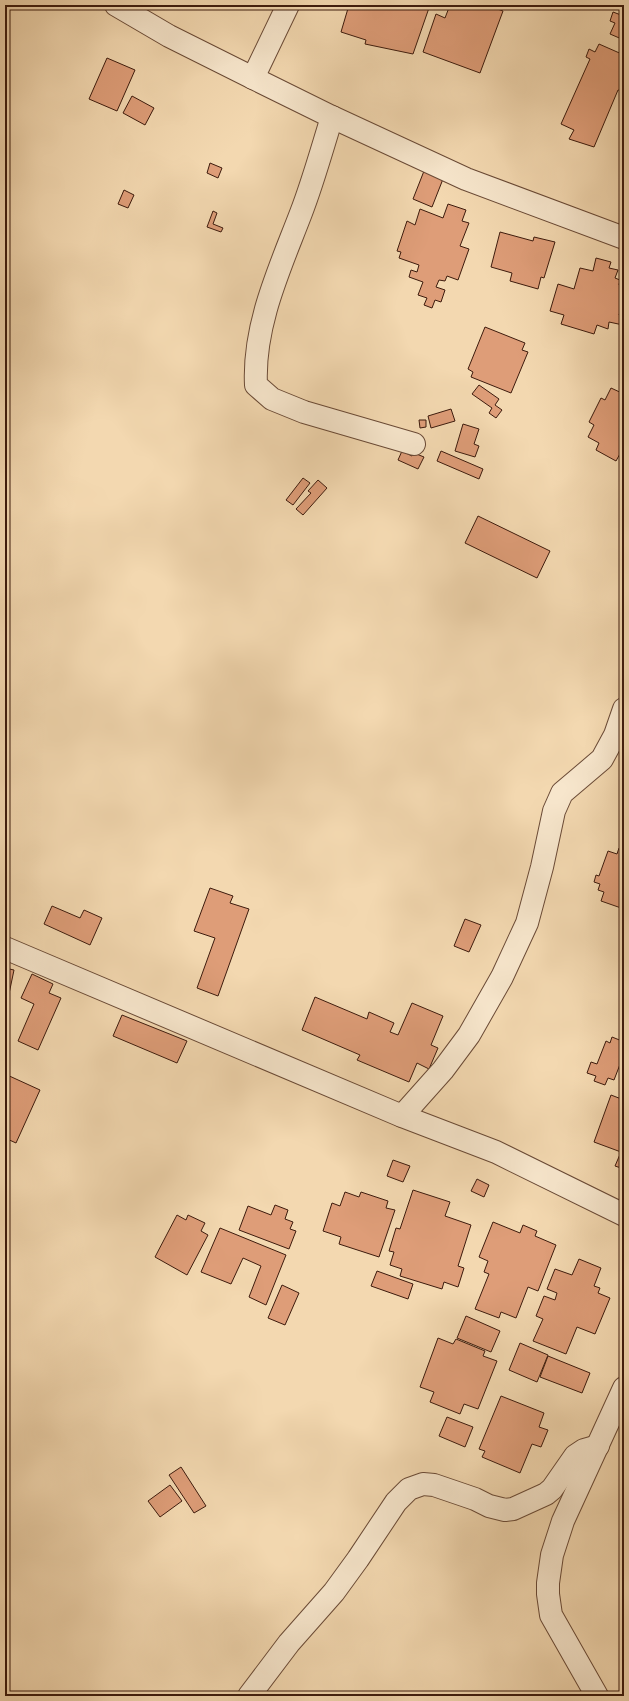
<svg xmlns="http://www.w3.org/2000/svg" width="629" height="1701" viewBox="0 0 629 1701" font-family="Alegreya,serif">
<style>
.building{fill:#de9d78;stroke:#3d1b0d}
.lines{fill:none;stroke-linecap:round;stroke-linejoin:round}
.minor-casing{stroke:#6a4a36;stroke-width:24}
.minor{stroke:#f7e6cc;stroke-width:22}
</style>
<rect width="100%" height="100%" fill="#f3d8b0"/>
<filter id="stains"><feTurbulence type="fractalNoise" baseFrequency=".005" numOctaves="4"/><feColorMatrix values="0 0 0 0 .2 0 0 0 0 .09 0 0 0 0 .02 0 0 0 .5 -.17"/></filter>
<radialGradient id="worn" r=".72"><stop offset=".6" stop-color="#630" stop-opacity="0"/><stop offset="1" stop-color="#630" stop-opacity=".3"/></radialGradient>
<g class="building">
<polygon points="349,5 430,5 413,54 365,44 366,40 341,32"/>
<polygon points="450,5 487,5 503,11 480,73 423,52 436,14 445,18"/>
<polygon points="624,7 624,40 610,34 615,23 610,21 613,12 621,15"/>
<polygon points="599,44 624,55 624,91 618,90 594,147 569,139 574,130 561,124 590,59 586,57 589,49 595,52"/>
<polygon points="107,58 135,70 117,111 89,99"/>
<polygon points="132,96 154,108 145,125 123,113"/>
<polygon points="210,163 222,168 218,178 207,173"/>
<polygon points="424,171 443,179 432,207 413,199"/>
<polygon points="124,190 134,195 128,208 118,204"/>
<polygon points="448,204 466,210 462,221 469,223 460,246 469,249 458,280 447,276 445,281 439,280 436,287 445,290 441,302 435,300 432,308 424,305 427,298 418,295 423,282 409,277 411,270 417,272 419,265 399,258 401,252 397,251 407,221 415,225 420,209 443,218"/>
<polygon points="213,211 217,213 213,224 223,228 221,232 207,227"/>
<polygon points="500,232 533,241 534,237 555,242 544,278 541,277 538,289 510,281 512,273 491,267"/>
<polygon points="596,258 611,262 609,268 618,270 615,278 620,280 619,285 624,286 624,299 619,315 624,316 624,321 623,325 609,322 608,329 597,325 594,334 561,324 564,315 550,311 558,284 574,289 580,268 593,271"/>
<polygon points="485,327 525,343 522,350 528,352 511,393 471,377 473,372 468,369"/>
<polygon points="479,385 499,399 495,405 502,410 496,418 489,413 492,408 472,394"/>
<polygon points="611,388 624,394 624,453 621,452 616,461 596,450 599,443 588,437 594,425 589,422 601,398 605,400"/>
<polygon points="451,409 455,421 431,428 428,416"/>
<polygon points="419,420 426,420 426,427 420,428"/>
<polygon points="463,424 479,429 474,444 479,446 475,457 455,451"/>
<polygon points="402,451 412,456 414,453 424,457 418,469 398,460"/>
<polygon points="441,451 483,469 479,479 437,461"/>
<polygon points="303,478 310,483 293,505 286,500"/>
<polygon points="318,480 327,488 303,515 296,509 311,493 308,491"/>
<polygon points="478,516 550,551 537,578 465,543"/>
<polygon points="619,848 624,849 624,909 601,901 604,892 598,890 600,884 594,882 596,875 599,876 608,851 617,854"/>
<polygon points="210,888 233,896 230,903 249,909 218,996 197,988 215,938 194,931"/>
<polygon points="52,906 80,918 84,910 102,918 90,945 44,924"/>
<polygon points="465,919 481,925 469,952 454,946"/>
<polygon points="5,968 14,970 5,1013"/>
<polygon points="32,974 53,984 49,993 61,998 38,1050 18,1041 34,1004 21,998"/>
<polygon points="315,997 367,1019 369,1012 394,1023 390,1032 398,1035 412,1003 443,1016 431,1045 438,1048 429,1069 417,1063 409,1082 357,1060 360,1055 302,1030"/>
<polygon points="122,1015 187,1041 177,1063 113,1036"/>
<polygon points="612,1037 622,1041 621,1045 624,1046 624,1054 614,1080 608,1078 605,1085 594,1081 596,1076 587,1073 591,1062 597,1064 606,1041 610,1043"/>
<polygon points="5,1074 40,1090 16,1143 5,1138"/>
<polygon points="611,1095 624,1100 624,1169 615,1166 621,1152 594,1142"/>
<polygon points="393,1160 410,1166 403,1182 387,1176"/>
<polygon points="477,1179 489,1185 484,1197 471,1191"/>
<polygon points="413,1190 450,1202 445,1216 471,1225 458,1266 464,1268 458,1287 444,1282 442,1289 400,1276 402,1269 390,1265 394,1252 389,1251 396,1228 400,1229"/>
<polygon points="345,1192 359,1197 361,1192 388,1201 386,1208 395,1210 379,1257 339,1244 341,1237 323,1231 332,1203 340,1206"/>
<polygon points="275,1205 288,1210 285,1219 293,1222 290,1229 296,1231 289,1249 239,1230 248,1206 271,1215"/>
<polygon points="177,1215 186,1220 188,1215 205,1223 201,1231 208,1235 187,1275 155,1257"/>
<polygon points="493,1222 520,1233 523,1225 537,1231 535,1236 556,1245 538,1291 528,1287 516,1318 501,1312 499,1318 475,1309 489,1274 484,1272 488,1261 479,1257"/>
<polygon points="220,1228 286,1255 266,1305 249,1297 261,1266 243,1258 231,1284 201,1272"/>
<polygon points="579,1259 601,1268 594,1286 600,1288 598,1293 610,1298 595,1334 577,1327 566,1354 533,1341 543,1319 536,1316 544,1296 555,1300 557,1293 547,1289 555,1269 572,1275"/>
<polygon points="377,1271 413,1284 408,1299 371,1286"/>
<polygon points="282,1285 299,1293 285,1325 268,1318"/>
<polygon points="466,1316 500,1331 491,1352 457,1338"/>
<polygon points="438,1338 453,1344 456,1339 485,1351 483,1356 497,1361 478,1409 464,1404 460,1414 430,1402 434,1392 420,1387"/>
<polygon points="520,1343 548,1355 537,1382 509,1370"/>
<polygon points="548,1356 590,1373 582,1393 540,1377"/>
<polygon points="501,1396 544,1413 539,1427 548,1430 541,1447 532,1444 520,1473 482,1457 485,1451 479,1449"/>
<polygon points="447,1417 473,1427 465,1447 439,1436"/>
<polygon points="181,1467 206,1506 194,1513 169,1475"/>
<polygon points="170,1485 182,1501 160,1517 148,1501"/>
</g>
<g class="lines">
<g class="minor-casing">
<g id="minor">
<polyline points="116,5 169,36 253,78 332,117 466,179 624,238"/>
<polyline points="253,78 288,5"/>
<path d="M332 117C322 149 313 182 301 213 280 268 253 325 256 385L272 399 304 412 414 444"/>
<polyline points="5,948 402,1116 496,1152 624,1215"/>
<polyline points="402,1116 443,1070 469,1035 502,977 527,923 542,867 554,811 562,793 602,759 615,735 624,709"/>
<polyline points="249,1696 289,1643 334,1592 358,1559 396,1502 409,1489 423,1484 434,1485 475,1499 489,1506 505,1510 513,1509 546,1494 552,1489 575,1456 584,1450 598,1446"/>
<polyline points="597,1696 551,1615 548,1594 548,1583 552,1555 563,1521 624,1388"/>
</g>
</g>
<use href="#minor" class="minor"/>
</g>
<rect width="629" height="1701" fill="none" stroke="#f3d8b0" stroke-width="20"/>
<rect x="6" y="6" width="617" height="1689" fill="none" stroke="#3d1b0d" stroke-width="2"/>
<rect x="10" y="10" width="609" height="1681" fill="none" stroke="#3d1b0d"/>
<rect width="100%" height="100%" filter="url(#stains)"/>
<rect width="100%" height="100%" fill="url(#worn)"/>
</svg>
